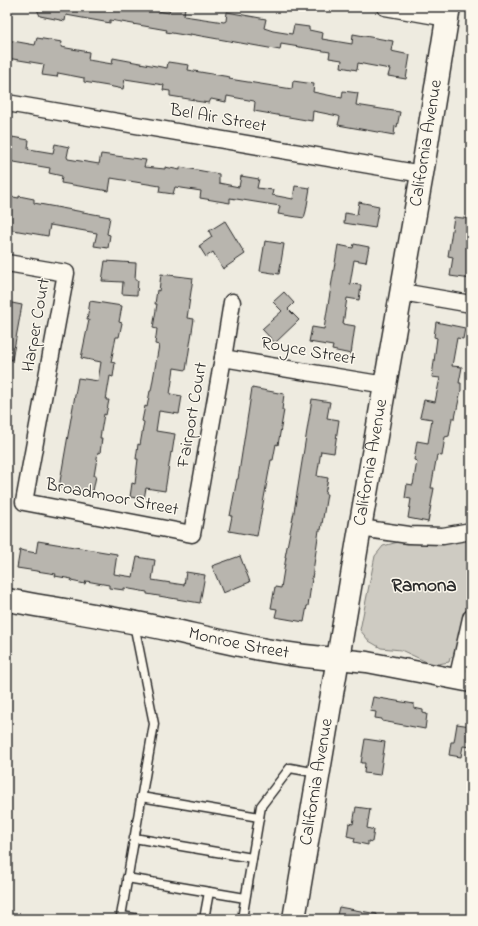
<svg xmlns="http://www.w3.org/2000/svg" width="478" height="926" viewBox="0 0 478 926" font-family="'Indie Flower',sans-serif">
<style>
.green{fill:#cecbc2;stroke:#7c7b76}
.building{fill:#b8b5ae;stroke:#2b2b2b}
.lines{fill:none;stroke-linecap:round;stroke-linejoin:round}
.service-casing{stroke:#2b2b2b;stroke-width:11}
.minor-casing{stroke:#2b2b2b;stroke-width:19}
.tertiary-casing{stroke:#2b2b2b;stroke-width:23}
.secondary-casing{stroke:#2b2b2b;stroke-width:25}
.service{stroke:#fbf7ec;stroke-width:8}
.minor{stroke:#fbf7ec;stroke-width:16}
.tertiary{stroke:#fbf7ec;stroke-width:20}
.secondary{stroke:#fbf7ec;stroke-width:22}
.labels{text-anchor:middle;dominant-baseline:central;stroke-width:3;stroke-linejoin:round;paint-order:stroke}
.street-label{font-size:18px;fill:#2b2b2b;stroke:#fbf7ec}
.neighbourhood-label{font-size:19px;font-weight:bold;fill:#2b2b2b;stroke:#fbf7ec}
</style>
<rect width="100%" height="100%" fill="#eeebe0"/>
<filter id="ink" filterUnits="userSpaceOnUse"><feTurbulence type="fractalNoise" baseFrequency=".025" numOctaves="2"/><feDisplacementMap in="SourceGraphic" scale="8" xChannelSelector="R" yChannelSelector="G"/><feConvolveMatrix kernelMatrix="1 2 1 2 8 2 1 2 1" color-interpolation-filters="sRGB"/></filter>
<g filter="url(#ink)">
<polygon class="green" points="471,537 471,557 468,558 471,562 471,603 461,633 455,655 450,658 449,662 433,665 401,650 381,648 369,641 360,630 375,556 383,546 398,542 439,543"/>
<g class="building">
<polygon points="36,7 136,7 169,13 170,7 185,7 184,16 224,22 226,21 227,12 266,19 264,28 273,31 292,34 294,25 309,27 309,30 323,33 322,39 352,44 353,34 393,41 391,51 410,55 406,79 388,76 390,69 368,65 358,63 357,70 341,67 342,60 329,58 330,52 281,44 280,50 190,34 190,36 166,32 167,30 110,20 110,23 66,15 65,21 40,16"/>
<polygon points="37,38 62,42 61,47 89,52 88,60 112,64 113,58 167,68 168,62 189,65 188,70 230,77 229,79 292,89 293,81 314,84 313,92 342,98 343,91 358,93 356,105 400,112 397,127 395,126 394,135 338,125 340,117 338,116 313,111 312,121 254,111 255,102 254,101 227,96 226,102 211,99 209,103 195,101 195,100 170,96 170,91 163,90 164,85 125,79 123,89 108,86 84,82 84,78 58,73 57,77 42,75 44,65 43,64 7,58 7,40 35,45"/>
<polygon points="12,137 29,140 28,148 29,149 53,153 55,144 69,147 67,157 68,159 99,164 101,154 146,160 144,167 165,169 165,167 180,170 180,167 219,174 219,183 239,187 241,176 259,179 257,188 273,190 272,195 293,199 295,186 310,188 306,211 304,218 278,214 280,206 230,198 230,203 200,198 201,191 175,187 173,194 159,192 160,186 111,178 109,191 61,183 62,176 49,173 50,168 8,161"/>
<polygon points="7,196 19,198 19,196 34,199 34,203 110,217 107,234 110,235 108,248 94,246 97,233 50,225 48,236 7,229"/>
<polygon points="359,202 379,206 375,228 344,223 345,213 357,215"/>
<polygon points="454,217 471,219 471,279 450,276 453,257 448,256"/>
<polygon points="225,221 245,254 223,269 213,252 206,257 199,246 212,237 209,231"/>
<polygon points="265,241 284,244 279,274 260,271"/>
<polygon points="354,244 369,247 366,262 354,260 350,284 361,285 359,300 347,298 343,324 355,326 351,354 332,350 333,346 309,342 312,327 324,329 338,245 353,248"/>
<polygon points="105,261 136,263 135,280 138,280 137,295 122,294 123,282 102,281"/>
<polygon points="161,274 193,278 187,318 194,319 186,370 174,368 170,394 182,396 179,414 159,411 156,431 175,434 172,453 171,452 165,491 146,488 144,499 130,497 132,483 135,484 138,459 136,459 138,444 140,445 144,422 142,421 145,406 147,407 150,391 151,391 159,345 155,344 157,329 153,328 157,304 155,304 157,290 159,291"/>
<polygon points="284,292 294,303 288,309 299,320 275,343 262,329 282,311 273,302"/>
<polygon points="90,301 122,306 119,322 122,323 119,337 116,337 111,362 115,363 113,377 110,376 106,400 109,400 106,415 104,414 100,438 102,438 100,453 98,452 94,476 96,476 93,491 59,487 78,378 98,381 101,362 81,358 89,320 87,320"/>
<polygon points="7,302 22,305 12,360 7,359"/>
<polygon points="436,322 465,328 463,339 457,338 452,366 462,367 459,383 461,383 461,390 455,418 452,418 449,436 445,437 442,456 437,455 431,488 434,488 428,522 408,518 411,499 405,498 407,484 413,485 417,461 414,460 417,441 428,443 432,419 420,417 424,400 435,402 440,378 432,377 437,338 434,337"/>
<polygon points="252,388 284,394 282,410 284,410 278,445 276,444 273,460 271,460 257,536 229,531 232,516 230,516 237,479 238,479"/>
<polygon points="312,399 330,402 327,418 339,420 334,453 321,451 317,476 328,478 325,494 327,494 321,530 319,530 308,606 307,606 304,622 275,617 277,609 271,608 275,587 281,588 286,557 285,557 294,512"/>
<polygon points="38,541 117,554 114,574 133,577 137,557 155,560 152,580 184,585 186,572 205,575 200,603 147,594 147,592 124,588 124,590 109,588 109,585 86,581 85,584 71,581 72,579 55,576 56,574 17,568 20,550 36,553"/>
<polygon points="240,556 250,582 223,593 212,566"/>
<polygon points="373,697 414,704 414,708 423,710 423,713 427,714 425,729 382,721 382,719 375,718 376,712 370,711"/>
<polygon points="457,724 471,726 471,747 463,746 461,757 449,755 451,742 454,742"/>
<polygon points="365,739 385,742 380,775 364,773 365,763 361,763"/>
<polygon points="356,807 370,809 367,828 374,830 372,842 368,841 368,845 354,842 355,838 347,836 349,823 353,824"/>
<polygon points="339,907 377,914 376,919 336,919"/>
</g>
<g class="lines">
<g class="service-casing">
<g id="service">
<polyline points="134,624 154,724 121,916 140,919"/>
<polyline points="141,797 259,817"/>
<polyline points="134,838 252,858"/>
<polyline points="127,878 245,898"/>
<polyline points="204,919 209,892"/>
<polyline points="242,919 261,806 290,768 318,773"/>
</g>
</g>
<g class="minor-casing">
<g id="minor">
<polyline points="385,7 447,18"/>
<polyline points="7,103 422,174"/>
<polyline points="7,263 66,273 24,502 192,534 223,358 232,302"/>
<polyline points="402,292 471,304"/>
<polyline points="223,358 385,385"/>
<polyline points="360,528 409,535 443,536 471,531"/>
<polyline points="457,680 471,618"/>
</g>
</g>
<g class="tertiary-casing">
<polyline id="tertiary" points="338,659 367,662 471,682"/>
</g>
<g class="secondary-casing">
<g id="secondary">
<path id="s1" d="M7 600C62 610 117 618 171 630 226 642 282 656 338 659"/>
<path id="s2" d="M294 919 360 528 422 174 449 7"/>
</g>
</g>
<use href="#service" class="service"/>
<use href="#minor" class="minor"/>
<use href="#tertiary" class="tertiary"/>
<use href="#secondary" class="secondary"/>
</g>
</g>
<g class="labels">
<g class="street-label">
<text transform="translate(218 119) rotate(10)">Bel Air Street</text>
<text stroke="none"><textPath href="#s2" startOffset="787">California Avenue</textPath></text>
<text transform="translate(37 325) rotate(-80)">Harper Court</text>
<text transform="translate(308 352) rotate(10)">Royce Street</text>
<text transform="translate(193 415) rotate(-80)">Fairport Court</text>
<text stroke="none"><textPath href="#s2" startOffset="463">California Avenue</textPath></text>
<text transform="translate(112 498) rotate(11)">Broadmoor Street</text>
<text stroke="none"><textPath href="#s1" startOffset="236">Monroe Street</textPath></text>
<text stroke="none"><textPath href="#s2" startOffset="139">California Avenue</textPath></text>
</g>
<g class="neighbourhood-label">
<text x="424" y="586">Ramona</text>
</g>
</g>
<rect width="478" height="926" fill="none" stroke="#fbf7ec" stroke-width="24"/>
<rect x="12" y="12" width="454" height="902" fill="none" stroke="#2b2b2b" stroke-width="1.5" filter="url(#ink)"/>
</svg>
